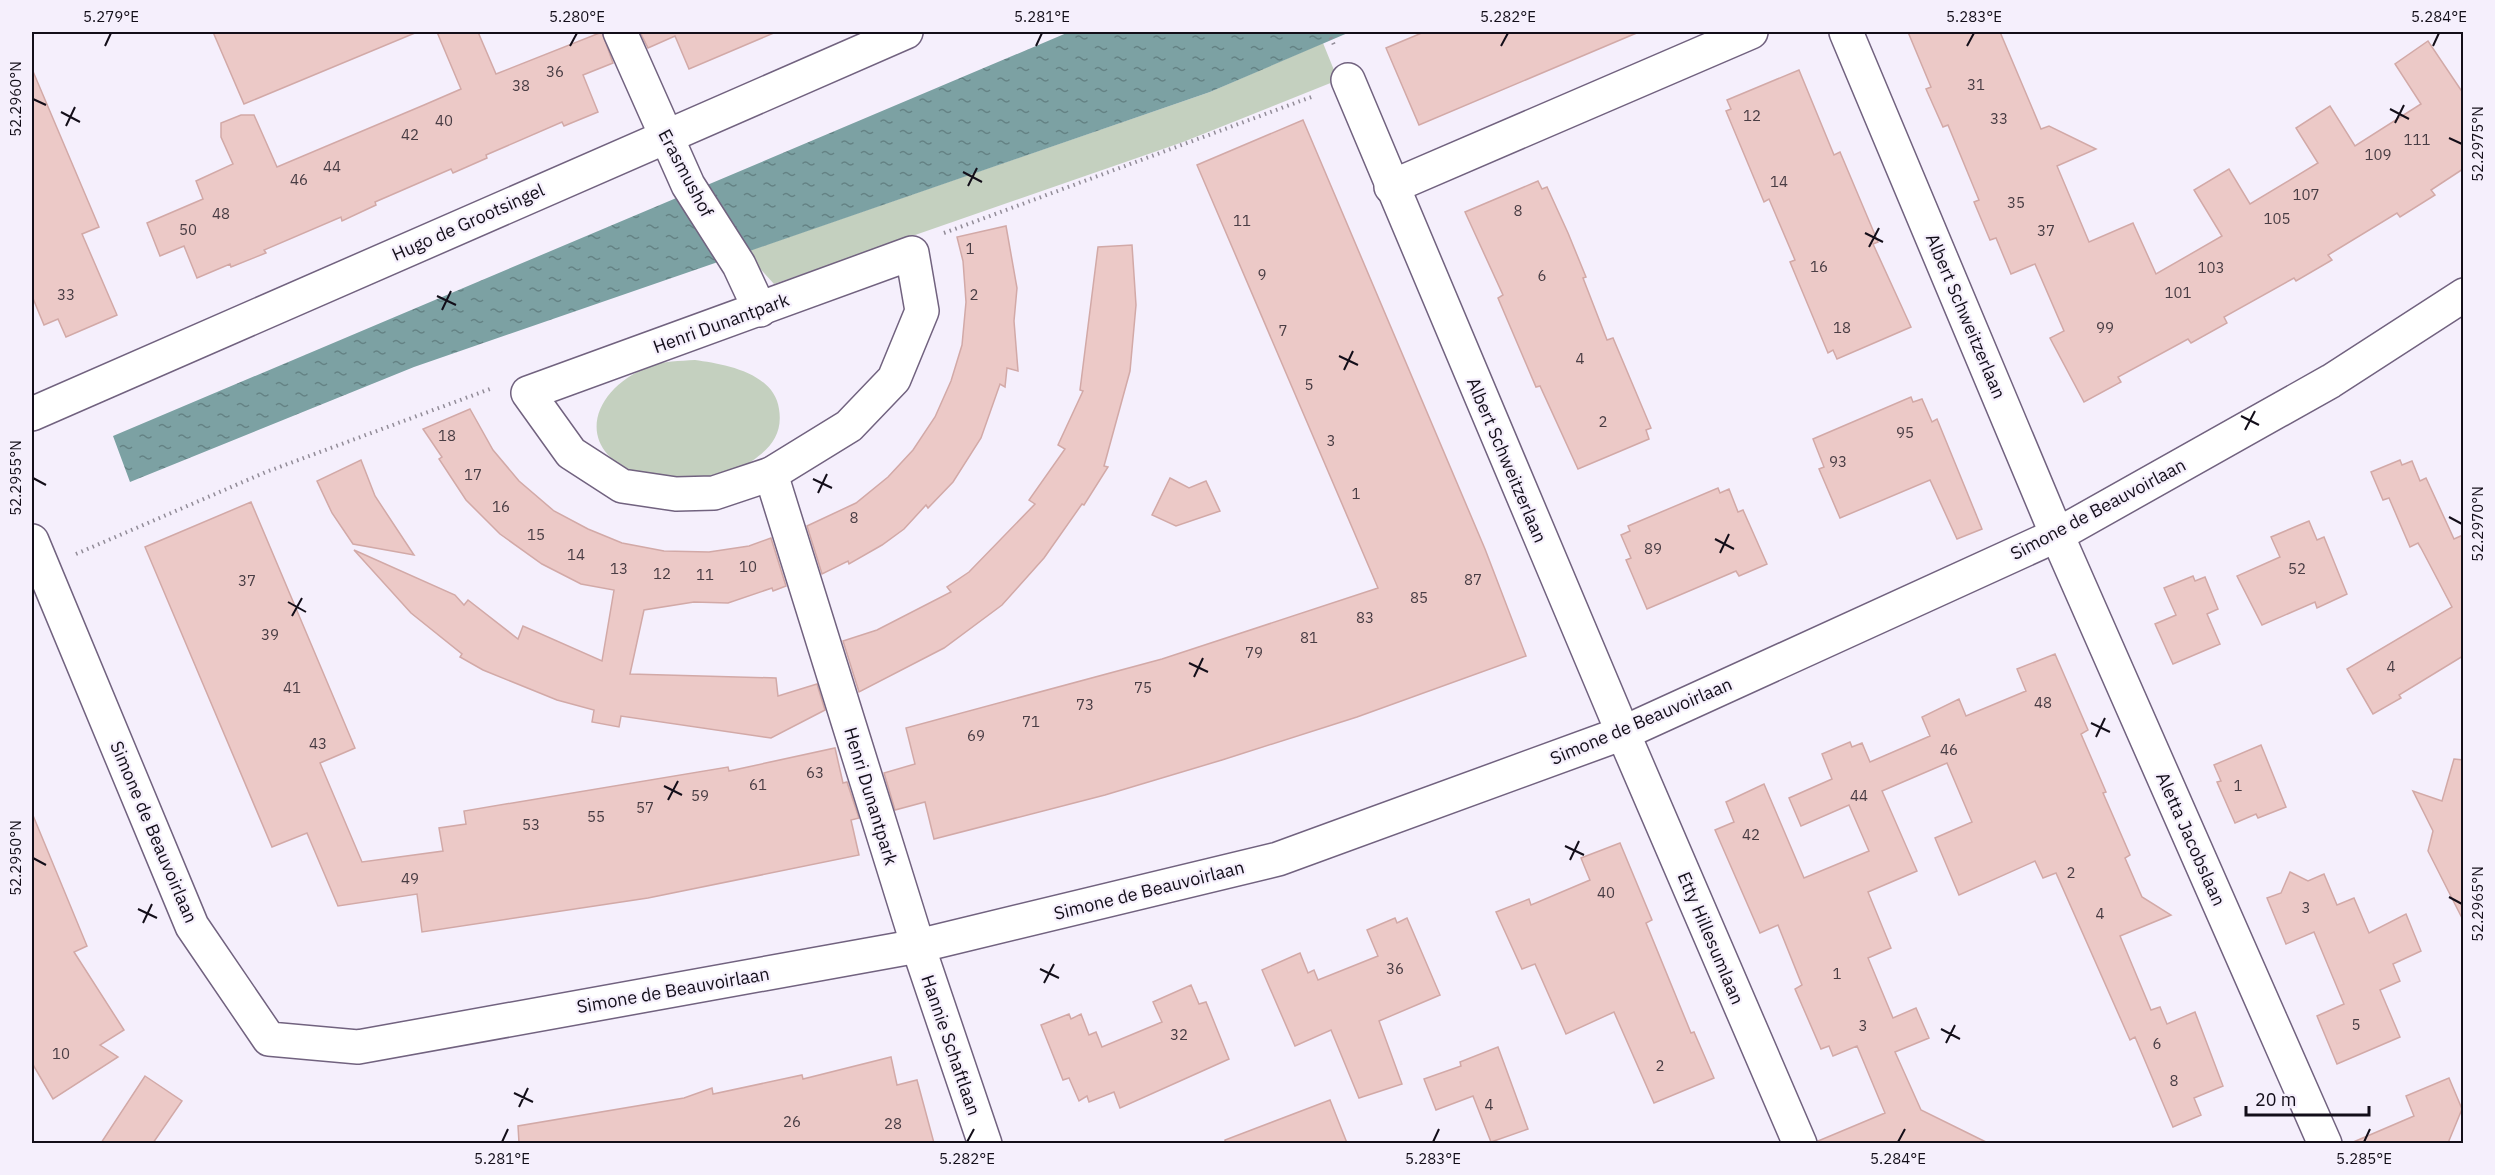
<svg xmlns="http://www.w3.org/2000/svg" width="2495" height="1175" viewBox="0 0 2495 1175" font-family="'IBM Plex Sans',sans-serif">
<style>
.grass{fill:#c4d0bf}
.water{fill:url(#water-ripples)}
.building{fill:#ecc9c7;stroke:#d2a9a7;stroke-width:1.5}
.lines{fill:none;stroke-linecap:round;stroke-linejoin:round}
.minor-casing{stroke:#71627f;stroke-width:36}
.path{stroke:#928c98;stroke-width:4;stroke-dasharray:1.5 4.5;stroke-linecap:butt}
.minor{stroke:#fff;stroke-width:33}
.ticks{fill:none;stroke:#130e19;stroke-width:2}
.labels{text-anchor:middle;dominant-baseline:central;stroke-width:4.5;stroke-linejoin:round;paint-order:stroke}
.number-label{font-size:15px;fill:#493d44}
.street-label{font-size:18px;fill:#130e19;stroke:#f5effc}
.neatline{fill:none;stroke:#130e19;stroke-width:2}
.ticks-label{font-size:15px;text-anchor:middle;fill:#130e19}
</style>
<defs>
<pattern id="water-ripples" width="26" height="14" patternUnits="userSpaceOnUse" patternTransform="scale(1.5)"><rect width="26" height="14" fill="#7ca1a3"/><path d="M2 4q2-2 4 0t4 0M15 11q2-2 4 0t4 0" fill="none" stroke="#648284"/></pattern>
</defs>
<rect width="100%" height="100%" fill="#f5effc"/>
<g class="grass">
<polygon points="1323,43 1338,80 1183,142 774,284 745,252 1210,92"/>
<path d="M695 360C723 364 774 372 779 409 783 433 771 448 752 461 727 478 704 481 675 479 665 478 652 479 643 476 572 452 589 390 650 366 663 361 680 361 695 360Z"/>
</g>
<polygon class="water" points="1069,32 1350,32 1210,92 414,367 130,482 113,436"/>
<g class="building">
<polygon points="213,32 415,32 415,33 244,104"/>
<polygon points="437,32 478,32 496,74 602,32 613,63 583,75 598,112 564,126 562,122 486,155 487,158 453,173 451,169 375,202 376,205 342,221 341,217 264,250 266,253 231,267 230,264 197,278 184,246 160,256 147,223 203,199 196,181 233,164 221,137 221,123 241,115 254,115 277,167 424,105 461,89"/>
<polygon points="640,32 776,32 689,69 675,36 648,48"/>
<polygon points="1424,32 1639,32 1419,125 1386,48"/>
<polygon points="1908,32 2000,32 2041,129 2049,126 2096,149 2057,166 2089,242 2133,223 2156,274 2222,236 2194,190 2229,169 2250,204 2318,163 2296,128 2330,106 2355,146 2421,104 2395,64 2428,41 2463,93 2463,169 2431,190 2435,195 2400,217 2397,213 2328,255 2332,260 2296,281 2294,278 2224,317 2227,323 2191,343 2188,339 2118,377 2121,382 2084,402 2050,338 2064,331 2035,264 2011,274 1996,238 1990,240 1974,202 1979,200 1948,125 1943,127 1926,89 1931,87"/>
<polygon points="32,69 99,227 82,234 117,315 66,337 58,319 44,325 32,296"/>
<polygon points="1799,70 1834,155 1840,152 1878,242 1873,244 1911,327 1837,359 1833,350 1828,353 1790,262 1795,260 1769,199 1764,202 1726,111 1731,109 1727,100"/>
<polygon points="1303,120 1485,549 1526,656 1357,717 1222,760 1105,795 934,839 925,802 895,810 884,773 915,764 906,728 1162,659 1378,588 1197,165"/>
<polygon points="1538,181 1542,189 1547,187 1568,233 1586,277 1583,278 1607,340 1613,338 1651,428 1646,430 1649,439 1578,469 1540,386 1536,387 1498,298 1503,295 1465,212"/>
<polygon points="1006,226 1017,288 1014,321 1018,371 1007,368 1005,387 1000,384 981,438 953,482 928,508 926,505 904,529 882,545 849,564 848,561 822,574 807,526 856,503 888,477 913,450 935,417 951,381 962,345 966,302 963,261 957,237"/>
<polygon points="1132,245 1136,305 1130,371 1104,466 1108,467 1084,505 1082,504 1044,558 1002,605 944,648 859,692 843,641 877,630 951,592 947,587 969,572 1035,504 1029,500 1065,449 1058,445 1083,391 1080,390 1098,247"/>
<polygon points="1911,397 1913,402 1922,399 1932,422 1937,419 1982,529 1957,539 1930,480 1840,518 1819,469 1824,467 1813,439"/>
<polygon points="470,409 493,450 519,481 554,511 588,529 622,543 664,551 709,552 749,546 771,538 786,586 773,591 772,588 728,603 694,602 644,610 630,674 776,678 778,696 817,684 825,710 771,738 621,716 619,727 592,722 594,710 557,700 483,670 460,657 462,654 411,613 354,550 455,595 464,605 468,600 518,639 523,626 602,661 614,590 581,584 542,564 500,534 466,500 439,459 442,457 423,429"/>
<polygon points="361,460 375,496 414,555 353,544 332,513 317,481"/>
<polygon points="2400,460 2402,465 2412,461 2420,481 2426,478 2454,539 2463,535 2463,656 2399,695 2401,698 2373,714 2347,669 2452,607 2421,548 2418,543 2410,547 2389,498 2383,500 2371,472"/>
<polygon points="1170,478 1189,488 1206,481 1220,511 1176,526 1152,515"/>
<polygon points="1718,488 1720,493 1729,489 1738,512 1743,510 1767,564 1739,576 1736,571 1647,609 1626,560 1631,558 1621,535 1630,531 1628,526"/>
<polygon points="251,502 355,748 320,763 362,862 443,851 439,828 466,824 464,811 728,767 729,771 835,748 843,783 847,782 859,818 851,820 859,855 648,898 422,932 417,894 338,906 307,833 272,847 145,547"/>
<polygon points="2309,521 2317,540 2324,537 2347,594 2317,608 2315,602 2262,625 2237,576 2280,557 2271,537"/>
<polygon points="2193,576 2195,581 2205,577 2218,609 2207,614 2220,644 2173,664 2155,624 2176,615 2164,588"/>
<polygon points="2055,654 2088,730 2081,734 2106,792 2103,793 2130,855 2125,858 2142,897 2171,915 2120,936 2151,1010 2160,1007 2167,1024 2195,1012 2223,1086 2194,1098 2201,1115 2173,1127 2135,1037 2130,1040 2056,873 2043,878 2035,861 1959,895 1935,838 1972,822 1947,763 1882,791 1917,871 1868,892 1891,948 1868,958 1893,1018 1916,1008 1929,1038 1895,1052 1921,1110 1988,1143 1818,1143 1818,1141 1885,1113 1857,1046 1833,1056 1829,1046 1821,1049 1795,989 1802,985 1778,925 1760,933 1715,830 1734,822 1726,802 1764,784 1804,878 1869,851 1849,805 1801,826 1789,798 1832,779 1822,754 1850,742 1852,747 1862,743 1870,762 1930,736 1922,717 1959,699 1966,716 2026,691 2017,669"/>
<polygon points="2261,745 2286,807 2258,818 2256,814 2235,823 2217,782 2221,781 2214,765"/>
<polygon points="2454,759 2463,760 2463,920 2428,851 2433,831 2413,791 2442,801"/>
<polygon points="32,813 87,946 74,952 124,1030 100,1045 118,1057 53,1099 32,1063"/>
<polygon points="1620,843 1652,920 1646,923 1691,1033 1694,1032 1714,1078 1654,1103 1614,1012 1566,1034 1535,964 1522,969 1496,912 1529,899 1531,905 1590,880 1581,858"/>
<polygon points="2290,872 2308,881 2324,874 2337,905 2354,898 2369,933 2406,914 2421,951 2393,964 2400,981 2380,990 2400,1037 2337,1064 2317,1016 2344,1004 2314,932 2286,944 2267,898 2281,893"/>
<polygon points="1395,918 1397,923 1407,918 1440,995 1379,1021 1402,1084 1359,1098 1331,1030 1295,1046 1262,970 1300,953 1308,973 1314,970 1318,980 1378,956 1367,930"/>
<polygon points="1191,985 1199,1004 1206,1002 1229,1059 1120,1108 1114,1092 1089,1102 1087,1096 1079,1101 1069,1078 1063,1080 1041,1025 1069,1014 1071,1019 1081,1014 1089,1035 1096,1032 1102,1047 1162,1022 1153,1002"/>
<polygon points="1498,1047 1528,1129 1491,1142 1473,1096 1436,1110 1424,1079 1461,1066 1460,1062"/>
<polygon points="891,1057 897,1085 917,1080 934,1143 519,1143 518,1126 684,1098 712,1088 713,1094 802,1075 803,1079"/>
<polygon points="145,1076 182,1101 153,1143 101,1143"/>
<polygon points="2449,1078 2462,1109 2448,1143 2351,1143 2414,1116 2406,1096"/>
<polygon points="1330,1100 1347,1143 1225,1143 1225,1140"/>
</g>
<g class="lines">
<g class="minor-casing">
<g id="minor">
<polyline points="620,32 688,185 739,265 760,310"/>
<polyline points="1846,32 2057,535 2325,1144"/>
<polyline points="1348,80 1623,733 1800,1144"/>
<polyline points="1391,187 1751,32"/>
<polygon points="912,253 922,311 894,379 849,426 771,474 714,493 676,494 622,486 571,453 528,393"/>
<polyline points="32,414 906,32"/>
<polyline points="771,474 918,946 985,1144"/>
<polyline points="32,541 192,926 269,1039 358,1047 918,946 1278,859 1623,733 2057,535 2331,381 2464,295"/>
</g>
</g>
<g class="path">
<polyline points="1328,32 1335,47"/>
<polyline points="944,233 1314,96"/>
<polyline points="76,554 266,472 490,389"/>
</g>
<use href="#minor" class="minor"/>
</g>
<path class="ticks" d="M105 46 111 33M570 46 577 33M1036 46 1042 33M1501 46 1508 33M1967 46 1974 33M2433 46 2439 33M33 99 46 105M2390 109 2409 119M61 112 80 122M2395 123 2404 105M66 126 75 107M2449 138 2462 144M963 172 982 182M968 186 977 168M1865 233 1883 242M1869 247 1879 228M437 296 456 305M442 310 451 291M1339 356 1358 365M1344 370 1353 351M2241 416 2259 425M2245 430 2255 411M33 478 46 485M813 479 832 488M818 493 827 474M2449 517 2462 524M1715 539 1734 549M1720 553 1729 534M288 602 306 612M292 616 302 598M1189 663 1208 672M1194 677 1203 658M2091 723 2110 732M2096 737 2105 718M664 786 682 795M668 800 678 781M1565 846 1584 855M33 858 46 865M1570 860 1579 841M2449 897 2462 904M138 909 157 918M143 923 152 904M1040 969 1059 978M1044 983 1054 964M1941 1029 1960 1039M1946 1043 1955 1025M514 1093 533 1102M519 1107 528 1088M502 1142 508 1129M967 1142 974 1129M1433 1142 1439 1129M1898 1142 1905 1129M2364 1142 2370 1129"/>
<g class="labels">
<g class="number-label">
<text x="555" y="71">36</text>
<text x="1976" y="84">31</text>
<text x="521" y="85">38</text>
<text x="1752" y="115">12</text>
<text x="1999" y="118">33</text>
<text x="444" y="120">40</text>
<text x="410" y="134">42</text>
<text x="2417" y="139">111</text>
<text x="2378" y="154">109</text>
<text x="332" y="166">44</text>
<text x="299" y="179">46</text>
<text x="1779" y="181">14</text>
<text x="2306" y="194">107</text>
<text x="2016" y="202">35</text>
<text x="1518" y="210">8</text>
<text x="221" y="213">48</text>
<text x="2277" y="218">105</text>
<text x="1242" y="220">11</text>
<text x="188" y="229">50</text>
<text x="2046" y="230">37</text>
<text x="970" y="248">1</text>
<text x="1819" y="266">16</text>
<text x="2211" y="267">103</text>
<text x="1262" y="274">9</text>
<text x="1542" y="275">6</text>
<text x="2178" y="292">101</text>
<text x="66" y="294">33</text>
<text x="974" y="294">2</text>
<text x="1842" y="327">18</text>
<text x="2105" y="327">99</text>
<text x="1283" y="330">7</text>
<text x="1580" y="358">4</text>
<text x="1309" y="384">5</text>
<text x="1603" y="421">2</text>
<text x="1905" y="432">95</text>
<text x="447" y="435">18</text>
<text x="1331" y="440">3</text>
<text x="1838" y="461">93</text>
<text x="473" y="474">17</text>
<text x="1356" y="493">1</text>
<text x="501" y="506">16</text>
<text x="854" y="517">8</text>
<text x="536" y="534">15</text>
<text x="1653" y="548">89</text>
<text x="576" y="554">14</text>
<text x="748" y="566">10</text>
<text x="619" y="568">13</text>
<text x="2297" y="568">52</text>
<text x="662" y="573">12</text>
<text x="705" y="574">11</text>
<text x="1473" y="579">87</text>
<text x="247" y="580">37</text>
<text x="1419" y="597">85</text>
<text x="1365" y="617">83</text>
<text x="270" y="634">39</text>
<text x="1309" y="637">81</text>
<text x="1254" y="652">79</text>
<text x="2391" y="666">4</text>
<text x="292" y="687">41</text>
<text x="1143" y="687">75</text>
<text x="2043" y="702">48</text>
<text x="1085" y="704">73</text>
<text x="1031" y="721">71</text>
<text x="976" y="735">69</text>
<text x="318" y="743">43</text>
<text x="1949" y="749">46</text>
<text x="815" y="772">63</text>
<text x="758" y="784">61</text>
<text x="2238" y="785">1</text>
<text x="700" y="795">59</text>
<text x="1859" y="795">44</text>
<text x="645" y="807">57</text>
<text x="596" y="816">55</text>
<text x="531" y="824">53</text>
<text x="1751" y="834">42</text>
<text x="2071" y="872">2</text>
<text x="410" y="878">49</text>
<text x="1606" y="892">40</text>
<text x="2306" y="907">3</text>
<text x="2100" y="913">4</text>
<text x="1395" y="968">36</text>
<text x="1837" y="973">1</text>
<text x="2356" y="1024">5</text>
<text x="1863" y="1025">3</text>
<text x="1179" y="1034">32</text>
<text x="2157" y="1043">6</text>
<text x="61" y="1053">10</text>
<text x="1660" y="1065">2</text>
<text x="2174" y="1080">8</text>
<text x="1489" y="1104">4</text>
<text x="792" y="1121">26</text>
<text x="893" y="1123">28</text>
</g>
<g class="street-label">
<text transform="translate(686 173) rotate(62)">Erasmushof</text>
<text transform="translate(468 222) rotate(-24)">Hugo de Grootsingel</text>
<text transform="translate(1966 316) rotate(67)">Albert Schweitzerlaan</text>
<text transform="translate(721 323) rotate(-20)">Henri Dunantpark</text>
<text transform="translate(1507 460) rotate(67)">Albert Schweitzerlaan</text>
<text transform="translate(2098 509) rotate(-28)">Simone de Beauvoirlaan</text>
<text transform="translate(1641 721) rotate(-23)">Simone de Beauvoirlaan</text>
<text transform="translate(871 796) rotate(73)">Henri Dunantpark</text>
<text transform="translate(154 832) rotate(67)">Simone de Beauvoirlaan</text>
<text transform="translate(2191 839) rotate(66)">Aletta Jacobslaan</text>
<text transform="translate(1149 890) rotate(-14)">Simone de Beauvoirlaan</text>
<text transform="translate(1711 938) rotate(67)">Etty Hillesumlaan</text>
<text transform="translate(673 990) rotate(-10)">Simone de Beauvoirlaan</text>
<text transform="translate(951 1045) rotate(71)">Hannie Schaftlaan</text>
</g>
</g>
<rect width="2495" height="1175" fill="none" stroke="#f5effc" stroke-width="66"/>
<path d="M2246 1106v9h123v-9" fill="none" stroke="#130e19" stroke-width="3"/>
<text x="2255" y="1106" font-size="18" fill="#130e19" stroke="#f5effc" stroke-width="4.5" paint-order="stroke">20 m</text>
<rect x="33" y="33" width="2429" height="1109" class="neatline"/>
<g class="ticks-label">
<text x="111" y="22">5.279°E</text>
<text x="577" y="22">5.280°E</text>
<text x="1042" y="22">5.281°E</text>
<text x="1508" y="22">5.282°E</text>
<text x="1974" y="22">5.283°E</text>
<text x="2439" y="22">5.284°E</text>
<text transform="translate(16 99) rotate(-90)" y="5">52.2960°N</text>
<text transform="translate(2478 144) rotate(-90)" y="5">52.2975°N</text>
<text transform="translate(16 478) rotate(-90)" y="5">52.2955°N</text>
<text transform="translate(2478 524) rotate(-90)" y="5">52.2970°N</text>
<text transform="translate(16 858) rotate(-90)" y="5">52.2950°N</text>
<text transform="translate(2478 904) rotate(-90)" y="5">52.2965°N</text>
<text x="502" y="1164">5.281°E</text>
<text x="967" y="1164">5.282°E</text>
<text x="1433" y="1164">5.283°E</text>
<text x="1898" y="1164">5.284°E</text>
<text x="2364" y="1164">5.285°E</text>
</g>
</svg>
